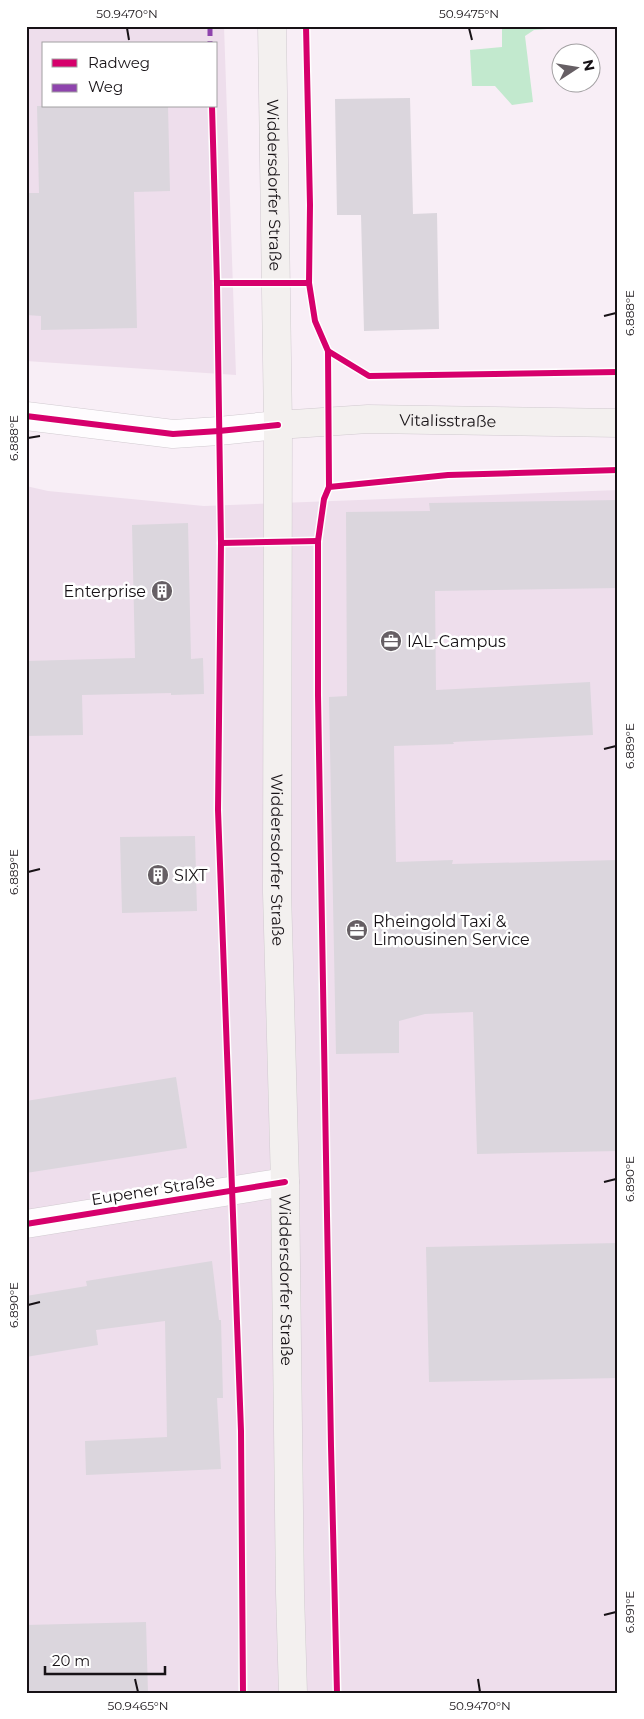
<svg xmlns="http://www.w3.org/2000/svg" width="644" height="1719" viewBox="0 0 644 1719" font-family="Montserrat,sans-serif">
<style>
.built{fill:#eedeec;fill-rule:evenodd}
.green{fill:#c2e9ce}
.building{fill:#dbd6dd}
.lines{fill:none;stroke-linecap:round;stroke-linejoin:round}
.street-casing{stroke:#d1cad0;stroke-width:29}
.secondary-casing{stroke:#d1cad0;stroke-width:29}
.street{stroke:#fefcfe;stroke-width:28}
.secondary{stroke:#f3f0ef;stroke-width:28}
.quiet{stroke:#8e44ad;stroke-width:5;stroke-dasharray:10 5;stroke-linecap:butt}
.cycleway-casing{stroke:#fff;stroke-width:9}
.cycleway{stroke:#d6006c;stroke-width:6}
.ticks{fill:none;stroke:#171216;stroke-width:2}
.labels{text-anchor:middle;dominant-baseline:central;stroke-width:5;stroke-linejoin:round;paint-order:stroke}
.street-label{font-size:16px;fill:#171216;stroke:#fff}
.poi-label{font-size:16px;fill:#171216;stroke:#fff;text-anchor:start}
.neatline{fill:none;stroke:#171216;stroke-width:2}
.ticks-label{font-size:12px;text-anchor:middle;fill:#171216}
</style>
<rect width="100%" height="100%" fill="#f8eef6"/>
<g class="built">
<path d="M26 26H224L236 375 26 361ZM44 44H216V106H44Z"/>
<polygon points="26,486 48,491 204,506 618,490 618,1693 26,1693"/>
</g>
<polygon class="green" points="502,26 546,26 547,29 534,30 525,36 533,102 512,105 495,86 472,86 470,50 502,47"/>
<g class="building">
<polygon points="410,98 413,214 437,213 439,329 364,331 361,215 337,215 335,99"/>
<polygon points="37,106 168,106 170,191 134,192 137,328 41,330 41,316 26,315 26,193 39,193"/>
<polygon points="618,500 618,588 435,591 436,690 590,682 593,735 453,742 454,744 394,746 396,862 453,860 452,864 618,860 618,1151 477,1154 473,1012 425,1014 399,1021 399,1053 336,1054 329,697 347,696 346,512 430,511 429,503"/>
<polygon points="188,523 191,659 203,658 204,694 171,695 171,693 82,695 83,735 26,736 26,661 135,658 132,525"/>
<polygon points="195,836 197,911 122,913 120,837"/>
<polygon points="176,1077 187,1148 26,1173 26,1101"/>
<polygon points="618,1243 618,1378 429,1382 426,1247"/>
<polygon points="212,1261 219,1320 221,1320 223,1398 217,1398 221,1469 86,1475 85,1441 167,1437 165,1321 96,1330 98,1345 26,1357 26,1296 87,1286 86,1281"/>
<polygon points="146,1622 148,1693 26,1693 26,1625"/>
</g>
<g class="lines">
<g class="street-casing">
<g id="street">
<polyline points="26,416 173,434 219,431 278,425"/>
<polyline points="26,1224 285,1182"/>
</g>
</g>
<g class="secondary-casing">
<g id="secondary">
<path id="s1" d="M272 26 278 425 277 892 285 1182 290 1593 293 1693"/>
<path id="s2" d="M278 425 368 419 618 423"/>
</g>
</g>
<use href="#street" class="street"/>
<use href="#secondary" class="secondary"/>
<polyline class="quiet" points="210,26 210,44"/>
<g class="cycleway-casing">
<g id="cycleway">
<polyline points="306,26 310,205 309,283 315,321 328,351 369,376 618,372"/>
<polyline points="212,106 217,283 221,543 218,810 241,1431 243,1693"/>
<polyline points="217,283 309,283"/>
<polyline points="328,351 329,487"/>
<polyline points="26,416 173,434 219,431 278,425"/>
<polyline points="221,543 318,541"/>
<polyline points="26,1224 285,1182"/>
<polyline points="337,1693 331,1446 318,695 318,541 324,499 329,487 448,475 618,470"/>
</g>
</g>
<use href="#cycleway" class="cycleway"/>
</g>
<path class="ticks" d="M127 28 129 40M469 28 472 40M604 316 616 313M28 438 40 436M604 749 616 746M28 872 40 869M604 1182 616 1179M28 1305 40 1302M604 1615 616 1612M135 1679 138 1692M478 1679 480 1692"/>
<defs>
<g id="building-disc" transform="scale(1.125)"><circle r="9.5" fill="#665f64" stroke="#fff"/><path d="M-4-6H4V6H1V3H-1V6H-4ZM-2.5-4.3h1.7v1.8h-1.7ZM.8-4.3h1.7v1.8H.8ZM-2.5-1h1.7V.8h-1.7ZM.8-1h1.7V.8H.8Z" fill="#fff"/></g>
<g id="office-disc" transform="scale(1.125)"><circle r="9.5" fill="#665f64" stroke="#fff"/><path d="M-6-3h4V-5.5h4V-3h4V5H-6ZM-1-4.5V-3h2v-1.5ZM-6 0V1H6V0Z" fill="#fff"/></g>
</defs>
<g fill-rule="evenodd">
<use href="#building-disc" x="162" y="591"/>
<use href="#office-disc" x="391" y="641"/>
<use href="#building-disc" x="158" y="875"/>
<use href="#office-disc" x="357" y="930"/>
</g>
<g class="labels">
<g class="street-label">
<text stroke="none"><textPath href="#s1" startOffset="159">Widdersdorfer Straße</textPath></text>
<text stroke="none"><textPath href="#s2" startOffset="170">Vitalisstraße</textPath></text>
<text stroke="none"><textPath href="#s1" startOffset="834">Widdersdorfer Straße</textPath></text>
<text transform="translate(153 1190) rotate(-9)">Eupener Straße</text>
<text stroke="none"><textPath href="#s1" startOffset="1254">Widdersdorfer Straße</textPath></text>
</g>
<g class="poi-label">
<text x="146" y="591" text-anchor="end">Enterprise</text>
<text x="407" y="641">IAL-Campus</text>
<text x="174" y="875">SIXT</text>
<text x="373" y="921">Rheingold Taxi &amp;<tspan x="373" dy="18">Limousinen Service</tspan></text>
</g>
</g>
<rect width="644" height="1719" fill="none" stroke="#ffffff" stroke-width="55"/>
<rect x="42" y="42" width="175" height="65" fill="#ffffff" stroke="#a2a0a2"/>
<rect x="52" y="59" width="25" height="8" fill="#d6006c" stroke="#a2a0a2"/>
<text x="88" y="68" font-size="15" fill="#171216">Radweg</text>
<rect x="52" y="84" width="25" height="8" fill="#8e44ad" stroke="#a2a0a2"/>
<text x="88" y="92" font-size="15" fill="#171216">Weg</text>
<g transform="translate(576 68) rotate(78)"><circle r="24" fill="#ffffff" stroke="#a2a0a2"/>
<path d="M0-4L9 19L0 12L-9 19Z" fill="#665f64"/>
<text y="-8" font-size="14" font-weight="bold" text-anchor="middle" fill="#171216">N</text>
</g>
<path d="M45 1666v8h120v-8" fill="none" stroke="#171216" stroke-width="2.5"/>
<text x="52" y="1666" font-size="15" fill="#171216" stroke="#ffffff" stroke-width="4" paint-order="stroke">20 m</text>
<rect x="28" y="28" width="588" height="1664" class="neatline"/>
<g class="ticks-label">
<text x="127" y="18">50.9470°N</text>
<text x="469" y="18">50.9475°N</text>
<text transform="translate(630 313) rotate(-90)" y="4">6.888°E</text>
<text transform="translate(14 438) rotate(-90)" y="4">6.888°E</text>
<text transform="translate(630 746) rotate(-90)" y="4">6.889°E</text>
<text transform="translate(14 872) rotate(-90)" y="4">6.889°E</text>
<text transform="translate(630 1179) rotate(-90)" y="4">6.890°E</text>
<text transform="translate(14 1305) rotate(-90)" y="4">6.890°E</text>
<text transform="translate(630 1612) rotate(-90)" y="4">6.891°E</text>
<text x="138" y="1710">50.9465°N</text>
<text x="480" y="1710">50.9470°N</text>
</g>
</svg>
